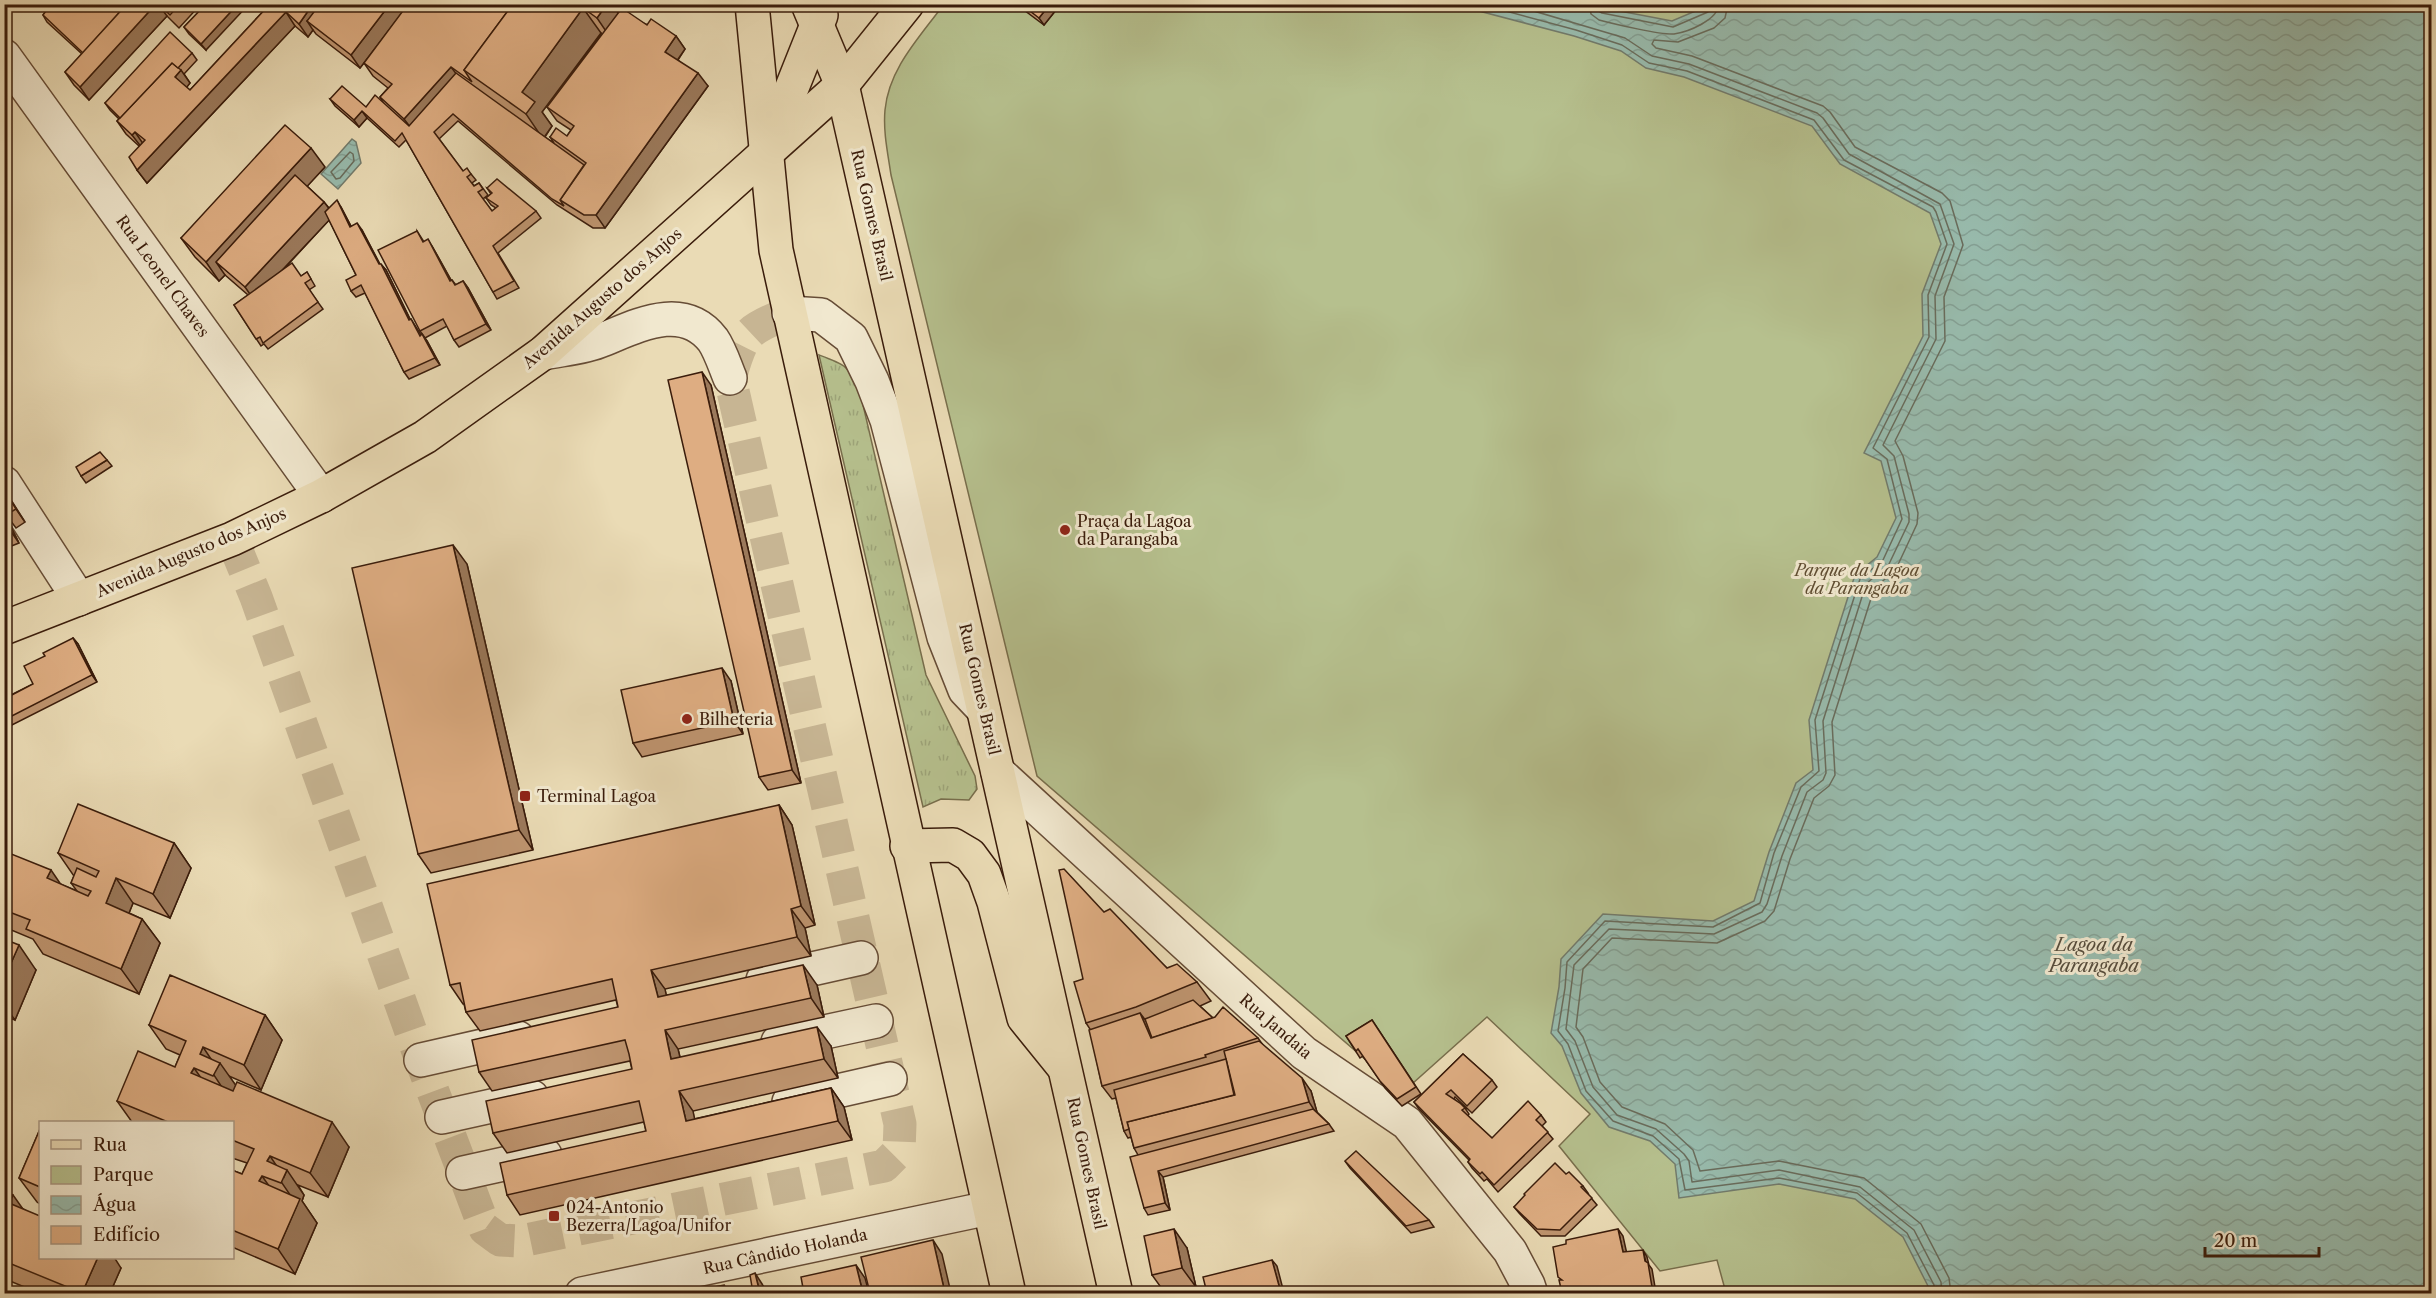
<svg xmlns="http://www.w3.org/2000/svg" width="2436" height="1298" viewBox="0 0 2436 1298" font-family="'Libre Caslon Text',serif">
<style>
.grass{fill:url(#grass-tufts);stroke:#786e4c;stroke-width:1.5}
.park{fill:#b6c08e;stroke:#786e4c;stroke-width:1.5}
.water{fill:url(#water-waves);stroke:#727b6c;stroke-width:1.5}
.lines{fill:none;stroke-linecap:round;stroke-linejoin:round}
.shore{stroke:#696c5c;stroke-width:1.5}
.minor-tunnel{stroke:#c7b593;stroke-width:33;stroke-dasharray:33 16;stroke-linecap:butt}
.minor-casing{stroke:#664c36;stroke-width:36}
.major-casing{stroke:#3a1c0b;stroke-width:36}
.minor{stroke:#f1e8cf;stroke-width:33}
.major{stroke:#eadbb5;stroke-width:33}
.wall{fill:#bf9570;stroke:#3a1c0b;stroke-width:1.5;fill-rule:evenodd}
.shaded-wall{fill:#9b795b;stroke:#3a1c0b;stroke-width:1.5}
.building{fill:#dead82;stroke:#3a1c0b;stroke-width:1.5}
.poi-dot{fill:#8f2418;stroke:#f1e8cf;stroke-width:2}
.labels{text-anchor:middle;dominant-baseline:central;stroke-width:6;stroke-linejoin:round;paint-order:stroke}
.street-label{font-size:16px;fill:#3a1c0b;stroke:#f1e8cf}
.poi-label{font-size:16px;fill:#3a1c0b;stroke:#f1e8cf;text-anchor:start}
.park-label{font-size:16px;font-style:italic;fill:#5f4d32;stroke:#f1e8cf}
.water-label{font-size:18px;font-style:italic;fill:#564c3c;stroke:#f1e8cf}
</style>
<defs>
<pattern id="grass-tufts" width="24" height="20" patternUnits="userSpaceOnUse" patternTransform="scale(1.5)"><rect width="24" height="20" fill="#b6c08e"/><path d="M3 7l-1-3M5 7V3M7 7l1-3M15 17l-1-3M17 17v-4M19 17l1-3" fill="none" stroke="#9da479"/></pattern>
<pattern id="water-waves" width="16" height="10" patternUnits="userSpaceOnUse" patternTransform="scale(1.5)"><rect width="16" height="10" fill="#98bbad"/><path d="M0 5q4-4 8 0t8 0" fill="none" stroke="#84a094"/></pattern>
</defs>
<rect width="100%" height="100%" fill="#eadbb5"/>
<filter id="stains"><feTurbulence type="fractalNoise" baseFrequency=".00333" numOctaves="4"/><feColorMatrix values="0 0 0 0 .2 0 0 0 0 .09 0 0 0 0 .02 0 0 0 .5 -.17"/></filter>
<radialGradient id="worn" r=".72"><stop offset=".6" stop-color="#630" stop-opacity="0"/><stop offset="1" stop-color="#630" stop-opacity=".3"/></radialGradient>
<path class="grass" d="M819 355C846 365 849 366 860 392L926 675 975 776 977 789 969 800 941 799 923 807Z"/>
<path class="park" d="M944 4 2431 5V1293H1726L1717 1260 1660 1271 1559 1146 1590 1114 1487 1017 1403 1092 1037 776 891 175C888 154 883 132 885 110 889 68 920 37 944 4Z"/>
<g class="water">
<polygon points="1712,4 2431,5 2431,1293 1928,1293 1929,1288 1903,1237 1855,1199 1779,1184 1679,1198 1675,1164 1650,1141 1609,1127 1581,1093 1562,1046 1551,1033 1559,987 1561,959 1603,914 1713,921 1754,901 1769,852 1796,783 1813,770 1809,720 1855,575 1877,557 1896,518 1881,461 1864,453 1923,336 1922,294 1941,244 1930,213 1840,164 1812,126 1684,77 1646,68 1621,51 1574,36 1456,5 1588,5 1672,21"/>
<polygon points="352,139 356,142 361,163 338,189 321,174"/>
</g>
<g class="lines">
<g class="shore">
<polyline points="1480,4 1576,30 1622,45 1649,63 1687,71 1814,120 1844,160 1933,207 1936,212 1947,244 1928,295 1929,337 1873,448 1887,459 1902,519 1883,560 1860,579 1815,720 1819,771 1801,787 1774,853 1760,903 1713,927 1605,921 1567,962 1565,988 1558,1031 1568,1044 1586,1091 1613,1121 1653,1136 1679,1159 1685,1190 1779,1178 1857,1193 1907,1233 1934,1285 1934,1294"/>
<polyline points="1510,4 1625,38 1652,56 1689,64 1817,113 1823,118 1849,154 1940,204 1954,244 1935,296 1936,339 1883,445 1894,456 1909,514 1909,522 1889,564 1866,584 1823,721 1826,773 1823,780 1807,792 1782,856 1767,904 1762,912 1714,934 1609,929 1574,965 1566,1029 1575,1041 1593,1087 1617,1115 1656,1129 1684,1154 1689,1161 1692,1182 1779,1170 1860,1187 1914,1230 1941,1282 1942,1294"/>
<path d="M1589 4 1591 14 1599 20C1614 24 1661 35 1674 34 1688 32 1718 20 1719 4"/>
<polyline points="1596,4 1597,10 1602,13 1673,27 1708,12 1712,4"/>
<polyline points="1728,4 1725,18 1714,28 1678,42 1654,40 1652,44 1656,48 1692,56 1823,106 1830,112 1855,147 1942,193 1950,201 1963,245 1944,297 1945,341 1895,441 1903,456 1918,513 1917,524 1896,569 1874,589 1832,722 1835,775 1829,786 1814,798 1790,859 1774,911 1765,921 1717,943 1612,938 1583,969 1576,1027 1583,1037 1600,1082 1622,1107 1665,1124 1693,1150 1700,1171 1779,1161 1864,1178 1921,1224 1949,1278 1951,1294"/>
<polygon points="350,152 353,154 354,161 340,178 336,179 331,172"/>
</g>
<path class="minor-tunnel" d="M232 539 256 597 421 1060 485 1229 500 1240 521 1241 884 1166 899 1151 900 1124 730 378C743 333 746 330 789 313"/>
<g class="minor-casing">
<g id="minor">
<polyline points="4,56 321,496"/>
<polyline points="789,313 821,315 851,338 872,381 887,420 944,637 965,690 983,709"/>
<path d="M543 353C562 349 584 348 602 340 637 326 683 301 713 340 720 350 725 366 730 378"/>
<polyline points="4,483 79,599"/>
<polyline points="998,772 1304,1053 1407,1123 1510,1251 1528,1285 1531,1294"/>
<polyline points="763,980 861,958"/>
<polyline points="778,1042 876,1021"/>
<polyline points="421,1060 518,1038"/>
<polyline points="789,1102 890,1079"/>
<polyline points="442,1117 532,1097"/>
<polyline points="463,1173 545,1155"/>
<polyline points="582,1294 989,1208"/>
</g>
</g>
<g class="major-casing">
<g id="major">
<polyline points="752,4 776,250 1009,1294"/>
<polyline points="808,4 842,85 1116,1294"/>
<polyline points="769,145 821,15"/>
<polyline points="4,628 232,539 321,496 425,437 543,353 842,85 907,4"/>
<polyline points="907,846 953,845 970,855 984,874 994,902 1024,1018 1062,1065"/>
</g>
</g>
<use href="#minor" class="minor"/>
<use href="#major" class="major"/>
</g>
<g class="wall">
<polygon points="201,4 179,28 167,16 89,100 74,85 65,72 82,54 47,22 43,15 51,5"/>
<polygon points="206,4 206,50 189,34 184,27"/>
<path d="M270 4 481 5 482 4H612L618 13 676 36 685 49 678 60 708 86 605 228H593L557 205 458 121 439 139 463 171 471 174 476 180 472 183 474 186 479 183 488 195 483 199 492 211 496 208 491 205 486 198 491 194 487 188 536 211 541 218 498 253 519 288 497 299 406 140 399 147 367 118 359 127 335 106 330 99 366 107 384 104 380 97 388 88 373 76 364 63 360 68 316 34 313 30 308 37 295 26 147 183 137 170 139 146 126 134 117 121 119 119 110 110 105 103 192 53 197 60 184 74 190 83 186 87 190 90ZM601 33 602 34 547 107 557 121 571 130 567 136 550 137 554 143 545 137 552 126 542 112Z"/>
<polygon points="1016,4 1060,4 1060,5 1044,25"/>
<polygon points="325,167 307,186 324,202 329,208 341,207 351,226 362,230 380,264 386,270 410,319 411,319 421,335 422,334 427,341 440,365 409,379 404,372 365,293 356,297 351,291 356,275 329,220 283,270 301,276 307,272 315,286 309,290 323,309 268,349 264,344 261,346 234,305 248,295 225,275 219,281 195,257 181,238"/>
<polygon points="417,231 424,242 432,246 451,280 452,280 456,285 463,281 468,288 491,330 459,347 454,340 447,326 425,338 420,331"/>
<polygon points="711,385 801,783 768,790 759,777"/>
<polygon points="107,460 112,466 86,483 81,476"/>
<polygon points="4,490 25,522 16,528 4,512"/>
<polygon points="4,513 19,543 4,549"/>
<polygon points="467,564 533,850 431,873 418,854"/>
<polygon points="73,638 78,644 97,682 4,729 4,683 11,695 33,684"/>
<polygon points="731,681 743,734 642,757 633,743"/>
<polygon points="779,805 792,825 815,925 805,928 811,956 665,989 666,995 817,985 824,1017 678,1049 680,1057 831,1046 838,1078 693,1111 694,1119 831,1088 844,1107 852,1140 520,1215 507,1195 646,1131 644,1122 507,1153 493,1133 632,1069 630,1061 492,1091 479,1072 618,1007 616,1000 480,1031 466,1012 464,1004 463,1004 450,985"/>
<polygon points="174,843 191,868 170,918 133,903 129,913 142,919 160,943 139,994 43,954 33,939 9,929 5,940 36,970 15,1020 4,1016 4,851 60,884 77,891 71,883 74,876 58,853"/>
<polygon points="1104,912 1167,968 1197,982 1211,1001 1200,1006 1213,1018 1258,1038 1263,1045 1311,1091 1317,1112 1329,1124 1334,1131 1163,1177 1170,1210 1148,1215 1144,1208 1138,1155 1134,1148 1131,1137 1128,1138 1124,1131 1116,1098 1112,1099 1102,1086 1090,1029 1086,1023 1083,979"/>
<polygon points="265,1015 282,1040 261,1090 229,1076 236,1086 349,1147 328,1197 298,1185 304,1195 302,1201 317,1223 295,1274 232,1247 232,1170 242,1174 247,1163 232,1158 232,1122 132,1122 117,1101 175,1067 180,1055 166,1049 149,1025"/>
<polygon points="1372,1020 1421,1094 1402,1106 1385,1088 1363,1056 1360,1058 1346,1036"/>
<polygon points="1463,1054 1492,1080 1497,1087 1472,1113 1455,1097 1454,1099 1465,1108 1469,1114 1468,1116 1492,1138 1541,1115 1546,1122 1542,1126 1553,1139 1498,1192 1487,1179 1484,1181 1472,1168 1468,1162 1469,1160 1419,1109 1414,1102"/>
<polygon points="40,1129 40,1204 37,1202 19,1178"/>
<polygon points="1345,1161 1429,1220 1434,1227 1411,1233 1350,1168"/>
<polygon points="1566,1174 1583,1186 1588,1193 1587,1193 1597,1205 1565,1236 1541,1236 1519,1213 1514,1207"/>
<polygon points="4,1191 23,1209 121,1268 110,1293 39,1293 5,1279"/>
<polygon points="1187,1248 1196,1287 1169,1293 1165,1293 1152,1275"/>
</g>
<g class="shaded-wall">
<polygon points="156,4 158,4 167,16 89,100 80,87"/>
<polygon points="238,4 249,4 206,50 201,44"/>
<polygon points="313,4 331,4 307,21 313,30 308,37 299,24"/>
<polygon points="390,4 409,4 360,68 351,55"/>
<polygon points="607,4 612,4 627,26 614,43 597,18"/>
<polygon points="1050,4 1060,5 1044,25 1039,18"/>
<polygon points="583,8 601,33 542,112 552,126 543,139 526,114 522,92"/>
<polygon points="286,12 295,26 147,183 137,170"/>
<polygon points="676,36 685,49 674,65 665,52"/>
<polygon points="451,67 461,80 414,132 404,119"/>
<polygon points="181,70 190,83 184,91 175,77"/>
<polygon points="698,73 708,86 605,228 596,215"/>
<polygon points="362,111 367,118 359,127 354,120"/>
<polygon points="135,132 144,145 142,148 132,135"/>
<polygon points="311,148 325,167 228,272 216,262 225,275 219,281 206,262"/>
<polygon points="337,200 341,207 355,234 350,227"/>
<polygon points="324,202 334,215 254,300 245,287"/>
<polygon points="357,223 362,230 383,271 379,264"/>
<polygon points="428,239 432,246 455,287 450,281"/>
<polygon points="381,264 386,270 414,327 409,320"/>
<polygon points="463,281 468,288 491,330 486,324"/>
<polygon points="422,334 427,341 440,365 435,358"/>
<polygon points="702,372 711,385 801,783 792,770"/>
<polygon points="4,490 13,503 25,522 16,509"/>
<polygon points="4,513 19,543 10,530 4,519"/>
<polygon points="453,545 467,564 533,850 519,830"/>
<polygon points="73,638 78,644 97,682 92,675"/>
<polygon points="722,668 731,681 743,734 734,721"/>
<polygon points="779,805 792,825 815,925 801,906"/>
<polygon points="174,843 191,868 170,918 153,894"/>
<polygon points="51,870 68,895 47,878"/>
<polygon points="116,878 133,903 123,928 106,903"/>
<polygon points="791,909 805,928 811,956 797,937"/>
<polygon points="142,919 160,943 139,994 121,969"/>
<polygon points="4,922 9,929 4,941"/>
<polygon points="19,945 36,970 15,1020 4,1005 4,979"/>
<polygon points="803,965 817,985 824,1017 811,998"/>
<polygon points="651,970 665,989 671,1017 658,997"/>
<polygon points="1140,1013 1150,1026 1157,1044 1151,1038"/>
<polygon points="265,1015 282,1040 261,1090 244,1065"/>
<polygon points="817,1027 831,1046 838,1078 824,1059"/>
<polygon points="665,1030 678,1049 685,1078 671,1059"/>
<polygon points="203,1047 217,1068 220,1063 237,1087 231,1101 200,1054"/>
<polygon points="194,1068 211,1092 191,1073"/>
<polygon points="1302,1078 1311,1091 1318,1116 1309,1102"/>
<polygon points="831,1088 844,1107 852,1140 838,1121"/>
<polygon points="679,1091 693,1111 699,1140 686,1121"/>
<polygon points="332,1122 349,1147 328,1197 310,1173"/>
<polygon points="270,1156 284,1177 287,1170 304,1195 302,1201 317,1223 295,1274 278,1249 297,1205 267,1161"/>
<polygon points="1158,1171 1163,1177 1170,1210 1165,1203"/>
<polygon points="262,1176 279,1200 259,1181"/>
<polygon points="13,1195 30,1219 9,1203"/>
<polygon points="1174,1229 1187,1248 1196,1287 1182,1268"/>
<polygon points="1618,1229 1623,1236 1628,1259 1623,1252"/>
<polygon points="933,1240 942,1254 951,1293 945,1293"/>
<polygon points="1643,1250 1647,1257 1649,1265 1652,1269 1656,1293 1653,1293"/>
<polygon points="98,1257 114,1257 121,1268 110,1293 82,1293"/>
<polygon points="1272,1260 1277,1266 1284,1293 1281,1293"/>
<polygon points="856,1265 865,1278 869,1293 863,1293"/>
<polygon points="755,1273 764,1287 766,1293 760,1293"/>
<polygon points="724,1285 729,1292 729,1293 726,1293"/>
</g>
<g class="building">
<polygon points="51,4 127,4 83,53 43,15"/>
<polygon points="127,4 156,4 80,87 65,72"/>
<polygon points="159,4 180,4 170,15"/>
<polygon points="206,4 238,4 201,44 184,27"/>
<polygon points="270,4 313,4 299,24 286,12 137,170 129,157 145,140 135,132 132,135 117,121 172,63 181,70 175,77 190,90"/>
<polygon points="320,4 390,4 351,55 307,21"/>
<polygon points="408,4 480,4 481,5 482,4 513,4 464,70 472,82 451,67 404,119 380,97 392,84 364,63"/>
<polygon points="513,4 607,4 597,18 583,8 522,92 535,102 526,114 464,70"/>
<polygon points="1021,4 1050,4 1039,18"/>
<polygon points="622,8 647,25 651,19 676,36 665,52 698,73 596,215 584,215 560,200 586,163 550,137 556,128 567,136 574,126 547,107"/>
<polygon points="170,32 192,53 178,68 172,63 120,118 105,103"/>
<polygon points="456,73 584,165 560,200 564,206 552,199 453,114 434,132 463,171 467,168 471,174 467,177 474,186 479,183 483,189 478,192 492,211 498,206 486,198 492,193 487,188 497,179 536,211 493,246 514,281 493,292 402,133 395,141 362,111 354,120 330,99 342,86 366,107 375,95 409,126"/>
<polygon points="285,125 311,148 206,262 181,238"/>
<polygon points="295,175 324,202 245,287 216,262"/>
<polygon points="337,200 350,227 357,223 379,264 381,264 409,320 411,319 420,336 422,334 435,358 404,372 361,285 351,291 346,280 356,275 325,212"/>
<polygon points="417,231 423,242 428,239 450,281 452,280 455,285 463,281 486,324 454,340 443,319 420,331 378,250"/>
<polygon points="292,263 301,276 307,272 311,279 305,283 318,302 263,343 260,337 256,339 234,305"/>
<polygon points="702,372 792,770 759,777 668,380"/>
<polygon points="100,452 107,460 81,476 76,467"/>
<polygon points="4,490 16,509 6,515 4,512"/>
<polygon points="4,519 10,530 4,532"/>
<polygon points="453,545 519,830 418,854 352,568"/>
<polygon points="73,638 92,675 4,720 4,686 10,696 33,684 24,666 45,656 43,653"/>
<polygon points="722,668 734,721 633,743 621,690"/>
<polygon points="78,804 174,843 153,894 116,878 106,903 142,919 121,969 26,929 30,920 4,910 4,851 51,870 47,878 88,896 91,891 71,883 77,868 96,877 99,871 58,853"/>
<polygon points="779,805 801,906 791,909 797,937 651,970 658,997 803,965 811,998 665,1030 668,1045 671,1059 817,1027 824,1059 679,1091 686,1121 831,1088 838,1121 507,1195 500,1163 646,1131 639,1101 493,1133 486,1101 632,1069 629,1054 625,1040 479,1072 472,1040 618,1007 612,979 466,1012 460,983 450,985 427,884"/>
<polygon points="1064,869 1104,912 1110,909 1167,968 1177,964 1197,982 1136,1007 1086,1023 1074,982 1083,979 1059,870"/>
<polygon points="4,939 19,945 4,979"/>
<polygon points="170,975 265,1015 244,1065 203,1047 200,1054 220,1063 213,1076 194,1068 191,1073 233,1091 237,1082 332,1122 310,1173 270,1156 267,1161 287,1170 281,1183 262,1176 259,1181 300,1199 278,1249 232,1230 232,1170 242,1174 254,1149 232,1140 232,1122 168,1122 117,1101 138,1051 175,1067 186,1041 149,1025"/>
<polygon points="1193,1000 1213,1018 1152,1038 1145,1019"/>
<polygon points="1223,1007 1258,1038 1205,1055 1206,1057 1102,1086 1089,1030 1140,1013 1151,1038 1215,1017"/>
<polygon points="1372,1020 1416,1087 1397,1099 1380,1081 1358,1049 1356,1051 1346,1036"/>
<polygon points="1259,1041 1302,1078 1309,1102 1134,1148 1127,1122 1235,1095 1224,1051"/>
<polygon points="1463,1054 1492,1080 1467,1106 1451,1090 1446,1094 1460,1103 1465,1108 1462,1110 1492,1138 1528,1101 1541,1115 1536,1120 1548,1132 1494,1185 1482,1172 1480,1174 1468,1162 1470,1159 1414,1102"/>
<polygon points="1226,1059 1234,1095 1127,1122 1129,1129 1124,1131 1114,1090"/>
<polygon points="1313,1109 1329,1124 1158,1171 1165,1203 1144,1208 1130,1157"/>
<polygon points="40,1129 40,1187 19,1178"/>
<polygon points="1356,1151 1429,1220 1406,1226 1345,1161"/>
<polygon points="1555,1163 1566,1174 1569,1172 1583,1186 1581,1187 1592,1198 1560,1230 1537,1229 1514,1207 1525,1195 1524,1194"/>
<polygon points="4,1191 13,1195 9,1203 40,1216 40,1257 98,1257 82,1293 4,1261"/>
<polygon points="1174,1229 1182,1268 1152,1275 1144,1236"/>
<polygon points="1618,1229 1623,1252 1643,1250 1645,1261 1648,1263 1653,1293 1562,1293 1559,1280 1562,1280 1558,1277 1553,1247 1566,1244 1566,1240"/>
<polygon points="933,1240 945,1293 870,1293 861,1257"/>
<polygon points="1272,1260 1281,1293 1207,1293 1203,1277"/>
<polygon points="856,1265 863,1293 777,1293 803,1288 801,1277"/>
<polygon points="755,1273 760,1293 748,1293 746,1288 752,1287 750,1275"/>
<polygon points="724,1285 726,1293 682,1293"/>
</g>
<g class="poi-dot">
<circle cx="1065" cy="530" r="6"/>
<circle cx="687" cy="719" r="6"/>
<rect x="519" y="790" width="12" height="12" rx="3"/>
<rect x="548" y="1210" width="12" height="12" rx="3"/>
</g>
<g class="labels">
<g class="street-label">
<text transform="translate(872 215) rotate(77)">Rua Gomes Brasil</text>
<text transform="translate(163 276) rotate(54)">Rua Leonel Chaves</text>
<text transform="translate(602 298) rotate(-41)">Avenida Augusto dos Anjos</text>
<text transform="translate(191 552) rotate(-23)">Avenida Augusto dos Anjos</text>
<text transform="translate(980 689) rotate(77)">Rua Gomes Brasil</text>
<text transform="translate(1276 1026) rotate(41)">Rua Jandaia</text>
<text transform="translate(1087 1163) rotate(78)">Rua Gomes Brasil</text>
<text transform="translate(785 1251) rotate(-12)">Rua Cândido Holanda</text>
</g>
<g class="poi-label">
<text x="1077" y="521">Praça da Lagoa<tspan x="1077" dy="18">da Parangaba</tspan></text>
<text x="699" y="719">Bilheteria</text>
<text x="537" y="796">Terminal Lagoa</text>
<text x="566" y="1207">024-Antonio<tspan x="566" dy="18">Bezerra/Lagoa/Unifor</tspan></text>
</g>
<g class="park-label">
<text x="1857" y="570">Parque da Lagoa<tspan x="1857" dy="18">da Parangaba</tspan></text>
</g>
<g class="water-label">
<text x="2094" y="945">Lagoa da<tspan x="2094" dy="21">Parangaba</tspan></text>
</g>
</g>
<rect width="2436" height="1298" fill="none" stroke="#eadbb5" stroke-width="24"/>
<rect x="6" y="6" width="2424" height="1286" fill="none" stroke="#3a1c0b" stroke-width="3"/>
<rect x="12" y="12" width="2412" height="1274" fill="none" stroke="#3a1c0b" stroke-width="1.5"/>
<rect x="39" y="1121" width="195" height="138" fill="#f1e8cf" stroke="#a89681" stroke-width="1.5"/>
<rect x="51" y="1140" width="30" height="9" fill="#eadbb5" stroke="#a89681" stroke-width="1.5"/>
<text x="93" y="1151" font-size="18" fill="#3a1c0b">Rua</text>
<rect x="51" y="1166" width="30" height="18" fill="#b6c08e" stroke="#a89681" stroke-width="1.5"/>
<text x="93" y="1181" font-size="18" fill="#3a1c0b">Parque</text>
<rect x="51" y="1196" width="30" height="18" fill="url(#water-waves)" stroke="#a89681" stroke-width="1.5"/>
<text x="93" y="1211" font-size="18" fill="#3a1c0b">Água</text>
<rect x="51" y="1226" width="30" height="18" fill="#dead82" stroke="#a89681" stroke-width="1.5"/>
<text x="93" y="1241" font-size="18" fill="#3a1c0b">Edifício</text>
<path d="M2205 1247v9h114v-9" fill="none" stroke="#3a1c0b" stroke-width="3"/>
<text x="2214" y="1247" font-size="18" fill="#3a1c0b" stroke="#f1e8cf" stroke-width="4.5" paint-order="stroke">20 m</text>
<rect width="100%" height="100%" filter="url(#stains)"/>
<rect width="100%" height="100%" fill="url(#worn)"/>
</svg>
